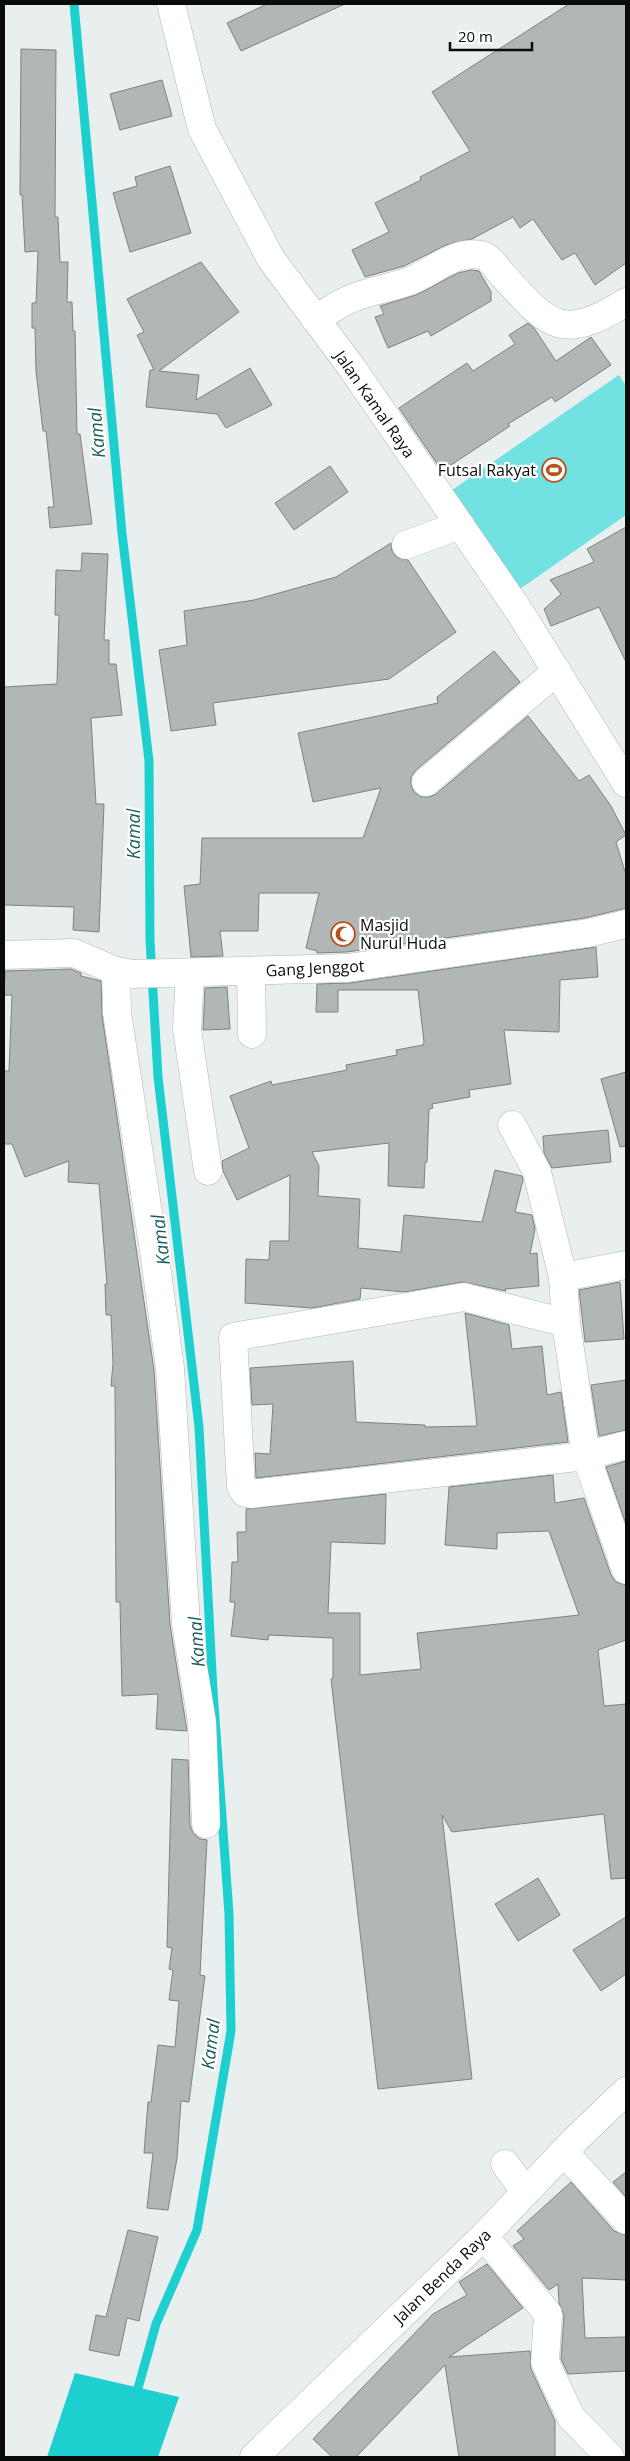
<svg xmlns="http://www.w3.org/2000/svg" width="630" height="2461" viewBox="0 0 630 2461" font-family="'Open Sans',sans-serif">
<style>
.green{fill:#71e1e1}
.water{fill:#1dcfcf}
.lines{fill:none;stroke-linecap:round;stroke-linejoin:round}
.stream{stroke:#1dcfcf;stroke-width:9}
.building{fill:#b1b6b6;stroke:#7e8382}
.minor-casing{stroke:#b1b6b6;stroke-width:29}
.major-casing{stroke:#b1b6b6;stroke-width:29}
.minor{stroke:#fff;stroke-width:28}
.major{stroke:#fff;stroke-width:28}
.labels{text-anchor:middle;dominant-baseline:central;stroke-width:4.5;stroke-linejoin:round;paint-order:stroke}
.street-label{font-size:16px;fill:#0a0c0c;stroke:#fff}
.poi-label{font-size:16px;fill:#0a0c0c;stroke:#fff;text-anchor:end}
.water-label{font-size:18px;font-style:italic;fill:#1a5b5b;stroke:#fff}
</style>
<rect width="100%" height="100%" fill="#e9eeee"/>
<polygon class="green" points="619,375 626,386 626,515 517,591 448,493"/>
<polygon class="water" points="75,2373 179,2397 158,2457 47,2457"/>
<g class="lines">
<polyline class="stream" points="74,4 122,533 149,761 150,941 158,1077 199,1427 213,1691 229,1914 231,2031 197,2230 156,2324 135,2399"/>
</g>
<g class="building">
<polygon points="267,4 345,4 241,51 227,23"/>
<polygon points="569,4 626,4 626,263 595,285 575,253 562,260 533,219 520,228 513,217 472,239 446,245 404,266 365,277 352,250 389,232 375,203 421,180 420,177 470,151 432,92"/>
<polygon points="21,49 56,50 55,217 58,217 60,262 68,262 67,302 72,302 73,331 75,331 77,434 80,434 92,524 50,528 48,507 54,507 46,431 43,431 36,371 35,328 32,328 32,303 36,303 38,251 25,252 22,195 20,195"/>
<polygon points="162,80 172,116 120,130 110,94"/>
<polygon points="170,166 191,233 130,252 113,193 137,186 135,177"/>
<polygon points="201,262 239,312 159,371 199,375 196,400 250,368 272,405 226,428 217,414 146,407 150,370 154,370 137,335 144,332 127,299"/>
<polygon points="471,270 479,271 491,292 491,301 431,336 428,331 388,348 375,317 384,314 380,306 416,295 458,273"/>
<polygon points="528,323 534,328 556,361 591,337 611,365 555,402 552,397 508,424 510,426 442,471 399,408 467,363 473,371 515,344 509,335"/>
<polygon points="330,466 348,492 294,530 275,503"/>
<polygon points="626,527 626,662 599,607 551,626 544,609 561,594 550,580 594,562 587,549"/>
<polygon points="391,543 392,551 396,557 408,560 456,632 389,679 213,703 216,725 171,731 159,650 187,645 184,611 254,600 336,577"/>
<polygon points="82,553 108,554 104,640 109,640 109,664 116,664 122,715 91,718 96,804 104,804 99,932 73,930 74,907 4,905 4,687 57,684 59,615 55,615 56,570 81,571"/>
<polygon points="494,651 520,682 416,770 411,777 411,784 414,792 421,797 429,797 436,794 528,716 579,781 589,775 611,806 626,835 616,842 626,875 626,908 585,918 347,952 317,953 317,951 306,948 319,893 259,893 258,931 220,931 223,956 191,957 184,886 200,884 202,838 363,838 381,788 313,802 298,733 438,703 437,697"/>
<polygon points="596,947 598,977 560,980 559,1032 504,1030 511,1084 469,1090 470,1097 432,1104 433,1108 429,1109 427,1162 425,1162 424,1188 388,1186 389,1143 312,1152 319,1166 318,1196 360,1199 358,1248 401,1252 404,1215 482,1222 495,1170 522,1176 523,1180 515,1212 532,1215 535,1229 530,1254 537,1253 539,1286 505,1289 506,1291 462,1282 404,1292 361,1288 360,1299 312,1308 245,1303 246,1259 269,1260 270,1241 289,1241 290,1175 237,1200 223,1171 222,1161 249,1148 230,1096 271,1081 272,1085 347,1070 346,1065 397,1055 396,1050 423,1045 424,1042 418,990 338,990 338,1012 316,1012 317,984 350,983"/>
<polygon points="71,969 81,973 81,976 101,981 102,1015 154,1370 170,1625 187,1731 156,1729 158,1694 122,1696 120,1602 116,1602 115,1386 111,1386 113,1363 111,1315 106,1315 105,1284 107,1284 99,1184 68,1182 69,1161 25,1177 12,1144 4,1144 4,1071 9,1071 12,995 4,995 5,971"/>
<polygon points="227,987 230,1029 203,1030 205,988"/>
<polygon points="626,1072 626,1146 620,1147 601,1079"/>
<polygon points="608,1130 611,1162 552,1168 544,1153 543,1136"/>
<polygon points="620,1282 624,1339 585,1342 579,1290"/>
<polygon points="465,1313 509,1325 512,1349 542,1346 547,1395 561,1392 568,1442 256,1478 255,1453 270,1454 273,1404 252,1405 250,1368 353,1361 356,1422 425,1425 425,1427 477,1426"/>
<polygon points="626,1380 626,1430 599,1436 591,1385"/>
<polygon points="626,1461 626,1524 606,1467"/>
<polygon points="553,1475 555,1503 584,1498 611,1575 616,1582 626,1585 626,1640 598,1650 604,1706 626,1704 626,1878 611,1879 604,1814 452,1832 442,1815 472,2079 378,2089 331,1679 333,1678 333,1638 269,1635 268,1640 231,1636 235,1602 230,1602 232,1562 238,1562 237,1532 246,1532 246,1509 386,1494 385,1544 331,1542 328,1613 360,1613 360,1675 421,1669 417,1633 579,1615 549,1531 497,1533 497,1549 445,1545 449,1487"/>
<polygon points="172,1759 188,1760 190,1825 193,1833 200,1839 207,1840 200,1975 205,1976 189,2102 181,2101 177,2158 168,2210 147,2208 153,2153 144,2153 148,2102 151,2102 158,2045 175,2047 179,2001 169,2000 173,1970 169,1969 172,1948 167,1947"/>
<polygon points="538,1878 560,1915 518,1941 495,1904"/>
<polygon points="626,1917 626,1974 601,1991 573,1950"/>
<polygon points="626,2172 626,2197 613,2182"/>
<polygon points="571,2182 614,2231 626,2235 626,2280 582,2278 585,2338 626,2337 626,2371 568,2374 561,2359 564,2315 559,2303 558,2284 549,2290 513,2246 524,2239 517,2231"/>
<polygon points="128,2230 158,2237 139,2321 127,2318 119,2356 89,2350 96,2315 106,2317"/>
<polygon points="487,2264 523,2308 449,2357 530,2351 531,2369 555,2421 555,2457 459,2457 445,2365 356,2457 332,2457 313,2439 433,2314 467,2295 459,2282"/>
</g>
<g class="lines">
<g class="minor-casing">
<g id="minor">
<path d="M315 319C326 313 337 305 348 300 368 291 390 288 410 281 433 272 454 250 480 255 489 256 495 266 500 272 547 324 560 344 626 302"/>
<polyline points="406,545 460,525"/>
<polyline points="426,782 557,671"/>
<polyline points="4,955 74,953 116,971 132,974 348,968 588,933 626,924"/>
<polyline points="116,971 117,1013 154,1251 170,1368 186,1624 202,1722 206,1824"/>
<polyline points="251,971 252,1034"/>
<polyline points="190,973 187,1029 208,1171"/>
<polyline points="512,1125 537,1172 563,1277 566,1323 586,1456 626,1570"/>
<polyline points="563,1277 626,1265"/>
<polyline points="566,1323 464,1297 233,1337 241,1487 245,1493 251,1494 586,1456 626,1445"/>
<polyline points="564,2152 626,2220"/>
<polyline points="505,2164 526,2192"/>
<polyline points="484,2236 548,2314 545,2362 571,2417 610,2457"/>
</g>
</g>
<g class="major-casing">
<g id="major">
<polyline points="171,4 202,129 271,259 352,368 519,611 626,783"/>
<polyline points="254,2457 484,2236 575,2140 626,2091"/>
</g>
</g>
<use href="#minor" class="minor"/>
<use href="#major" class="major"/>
</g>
<defs>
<g id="stadium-ring" transform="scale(1.25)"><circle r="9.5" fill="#fff" stroke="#b6521d" stroke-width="1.5"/><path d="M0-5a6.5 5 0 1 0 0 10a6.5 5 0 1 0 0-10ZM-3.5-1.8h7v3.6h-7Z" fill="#b6521d"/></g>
<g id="mosque-ring" transform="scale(1.25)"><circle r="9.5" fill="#fff" stroke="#b6521d" stroke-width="1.5"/><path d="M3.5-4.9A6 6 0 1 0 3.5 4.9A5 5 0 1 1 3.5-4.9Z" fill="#b6521d"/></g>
</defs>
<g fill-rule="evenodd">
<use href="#stadium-ring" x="554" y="470"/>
<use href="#mosque-ring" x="343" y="934"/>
</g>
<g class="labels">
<g class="street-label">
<text transform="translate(375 404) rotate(55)">Jalan Kamal Raya</text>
<text transform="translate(315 968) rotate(-3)">Gang Jenggot</text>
<text transform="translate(442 2276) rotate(-44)">Jalan Benda Raya</text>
</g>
<g class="poi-label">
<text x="536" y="470">Futsal Rakyat</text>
<text x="360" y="925" text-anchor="start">Masjid<tspan x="360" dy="18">Nurul Huda</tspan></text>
</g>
<g class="water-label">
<text transform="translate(96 433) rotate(-95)">Kamal</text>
<text transform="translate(133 834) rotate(-90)">Kamal</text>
<text transform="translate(160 1240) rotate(-97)">Kamal</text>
<text transform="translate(196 1642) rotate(-94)">Kamal</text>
<text transform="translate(210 2044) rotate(-83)">Kamal</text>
</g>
</g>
<rect width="630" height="2461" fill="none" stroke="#0a0c0c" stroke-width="10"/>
<path d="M450 42v8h82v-8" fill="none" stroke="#0a0c0c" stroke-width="2.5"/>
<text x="458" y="42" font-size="15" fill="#0a0c0c" stroke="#ffffff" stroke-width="4" paint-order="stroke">20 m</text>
</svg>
